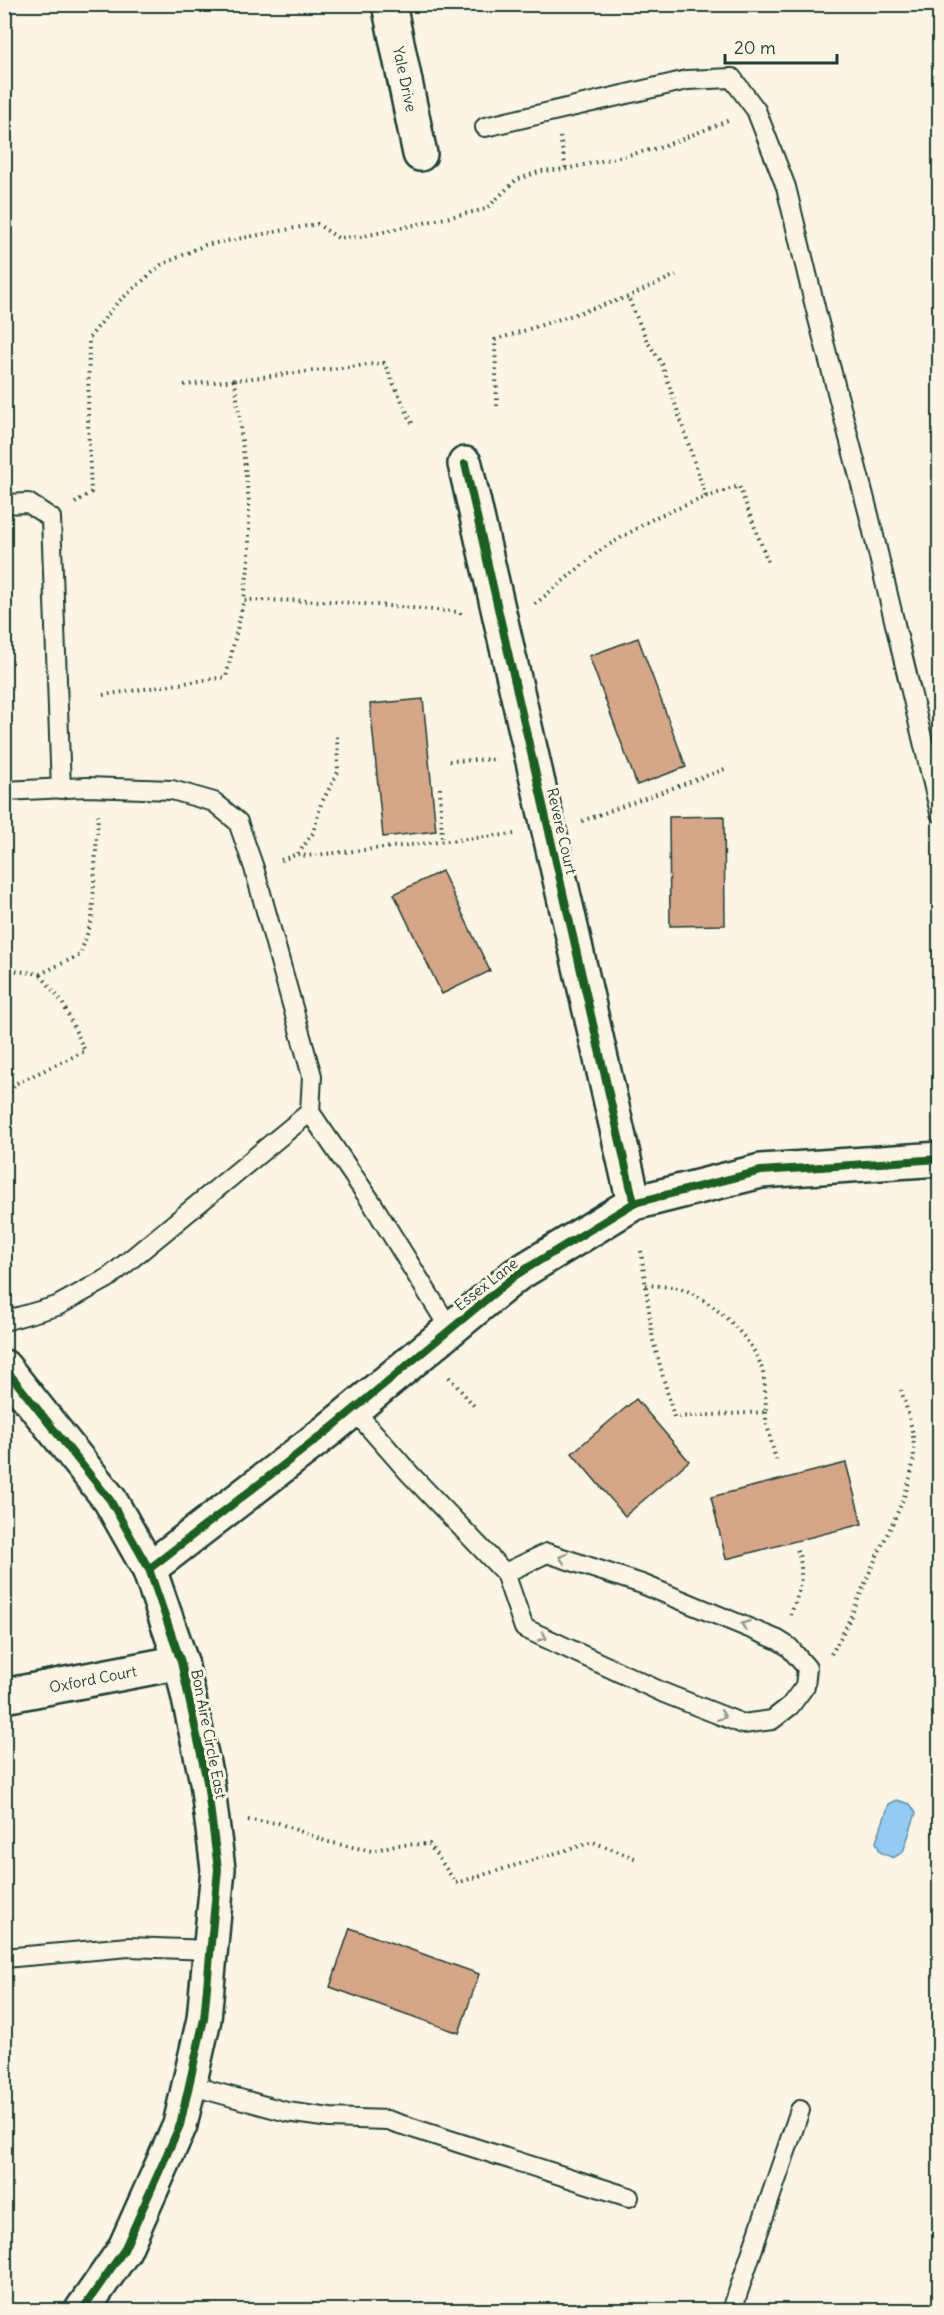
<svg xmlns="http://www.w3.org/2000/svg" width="944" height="2315" viewBox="0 0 944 2315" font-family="Delius,sans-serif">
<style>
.water{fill:#94caf3;stroke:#6592a7;stroke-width:1.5}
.building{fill:#d5a687;stroke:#1f3d34;stroke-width:1.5}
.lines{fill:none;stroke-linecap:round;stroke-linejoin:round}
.lane-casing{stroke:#1f3d34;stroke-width:22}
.street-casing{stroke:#1f3d34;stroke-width:38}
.path{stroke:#1f3d34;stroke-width:4;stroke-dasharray:1.5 4.5;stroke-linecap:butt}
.lane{stroke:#fcf5e5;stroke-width:18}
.street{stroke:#fcf5e5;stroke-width:33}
.cycleway-casing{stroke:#fcf5e5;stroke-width:11}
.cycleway{stroke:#1b5e20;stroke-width:8}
.oneway{stroke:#8e998c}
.labels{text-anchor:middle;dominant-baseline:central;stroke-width:6;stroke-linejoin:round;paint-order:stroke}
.street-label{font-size:15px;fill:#1f3d34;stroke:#fcf5e5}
</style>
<rect width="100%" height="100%" fill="#fcf5e5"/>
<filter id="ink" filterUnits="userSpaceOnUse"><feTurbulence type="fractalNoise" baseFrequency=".0167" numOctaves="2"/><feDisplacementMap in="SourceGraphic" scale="12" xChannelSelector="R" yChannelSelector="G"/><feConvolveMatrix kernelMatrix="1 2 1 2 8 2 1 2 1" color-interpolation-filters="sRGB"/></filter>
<g filter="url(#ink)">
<polygon class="water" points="897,1800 910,1804 916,1813 903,1852 893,1858 880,1852 876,1842 889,1804"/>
<g class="building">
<polygon points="638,638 686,767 637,785 589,656"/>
<polygon points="423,699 436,831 383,837 370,704"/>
<polygon points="724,816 725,925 670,926 669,817"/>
<polygon points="442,871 490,971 442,994 394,894"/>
<polygon points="636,1399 689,1461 625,1516 572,1453"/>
<polygon points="846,1463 862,1524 726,1559 711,1497"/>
<polygon points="350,1928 479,1974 459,2033 330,1987"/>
</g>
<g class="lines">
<g class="lane-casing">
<g id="lane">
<polyline points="485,127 687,80 732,78 756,110 786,187 818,319 869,515 940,813"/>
<polyline points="4,504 28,503 51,518 61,789"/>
<polyline points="4,791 87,787 172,790 214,802 238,822 254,868 312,1076 310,1112 108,1278 57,1306 4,1321"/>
<polyline points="310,1112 372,1203 450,1329"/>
<polyline points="353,1409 410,1474 505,1573 524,1628 664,1693 743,1724 772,1720 790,1706 805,1686 807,1668 789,1647 778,1640 642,1584 547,1553 505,1573"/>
<polyline points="4,1958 129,1947 210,1950"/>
<polyline points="189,2085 287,2112 330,2118 387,2120 629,2197"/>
<polyline points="732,2310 800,2110"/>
</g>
</g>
<g class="street-casing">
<g id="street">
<polyline points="389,4 420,154"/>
<polyline points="465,464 634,1203"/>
<polyline points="4,1367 110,1500 149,1569 181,1662 207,1782 218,1869 204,2019 180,2125 124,2250 82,2310"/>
<polyline points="149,1569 330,1429 516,1275 634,1203 761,1171 940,1159"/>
<polyline points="4,1696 181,1662"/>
</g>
</g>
<g class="path">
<polyline points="560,137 566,169"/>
<polyline points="184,385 235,380"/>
<polyline points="497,406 495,340 628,297 676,275"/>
<polyline points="412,423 384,363 235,380 249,503 249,559 244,600 328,601 459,612 462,615"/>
<polyline points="706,497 739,486 768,562"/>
<polyline points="75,503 91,492 88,422 89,338 117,303 161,265 205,245 317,224 338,238 360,237 486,209 516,180 541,171 566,169 659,148 730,120"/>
<polyline points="535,604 602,549 656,517 706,497 662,364 647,341 628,297"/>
<polyline points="103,695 226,677 244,600"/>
<polyline points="449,761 497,759"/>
<polyline points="440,788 442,840"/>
<polyline points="582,821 725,769"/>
<polyline points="298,854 313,833 321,804 338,772 337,736"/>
<polyline points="281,860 298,854 306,856 514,834"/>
<polyline points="4,969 40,974 80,955 92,920 98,815"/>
<polyline points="4,1103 15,1084 85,1051 62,1002 40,974"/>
<path d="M641 1251 653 1340 674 1417 766 1412C765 1397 766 1380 761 1366 752 1337 707 1295 678 1288 668 1286 656 1286 646 1285"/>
<polyline points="449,1377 475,1407"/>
<polyline points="766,1412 766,1421 776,1460"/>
<path d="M790 1615C800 1593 806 1569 796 1547"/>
<path d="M831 1654C850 1624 861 1590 876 1558 890 1527 908 1497 913 1463 917 1439 908 1413 901 1390"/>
<polyline points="248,1820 278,1823 328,1842 372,1851 395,1845 429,1844 456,1883 593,1842 637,1859"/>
</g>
<use href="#lane" class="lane"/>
<use href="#street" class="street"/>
<g class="cycleway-casing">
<g id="cycleway">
<polyline points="465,464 634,1203"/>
<polyline points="4,1367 110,1500 149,1569 181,1662 207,1782 218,1869 204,2019 180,2125 124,2250 82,2310"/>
<polyline points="149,1569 330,1429 516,1275 634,1203 761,1171 940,1159"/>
</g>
</g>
<use href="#cycleway" class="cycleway"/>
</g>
<defs><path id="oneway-chevron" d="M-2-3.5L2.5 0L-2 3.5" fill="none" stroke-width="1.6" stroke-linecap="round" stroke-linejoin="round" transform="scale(1.5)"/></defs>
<g class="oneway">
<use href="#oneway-chevron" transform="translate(563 1558) rotate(-164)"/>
<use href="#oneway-chevron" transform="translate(745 1625) rotate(-159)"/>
<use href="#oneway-chevron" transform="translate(543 1637) rotate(25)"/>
<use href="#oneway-chevron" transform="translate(722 1716) rotate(21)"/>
</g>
</g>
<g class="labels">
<g class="street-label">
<text transform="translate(405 79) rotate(78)">Yale Drive</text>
<text transform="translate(562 831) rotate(77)">Revere Court</text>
<text transform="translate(486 1284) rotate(-38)">Essex Lane</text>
<text transform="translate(93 1679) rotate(-11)">Oxford Court</text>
<text transform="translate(209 1734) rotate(79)">Bon Aire Circle East</text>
</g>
</g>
<rect width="944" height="2315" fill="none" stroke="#fcf5e5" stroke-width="24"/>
<rect x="12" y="12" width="920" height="2291" fill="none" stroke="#1f3d34" stroke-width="2" filter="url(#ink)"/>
<path d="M725 54v9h112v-9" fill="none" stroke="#1f3d34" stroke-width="3"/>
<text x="734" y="54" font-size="18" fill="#1f3d34" stroke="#fcf5e5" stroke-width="4.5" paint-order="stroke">20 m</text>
</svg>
